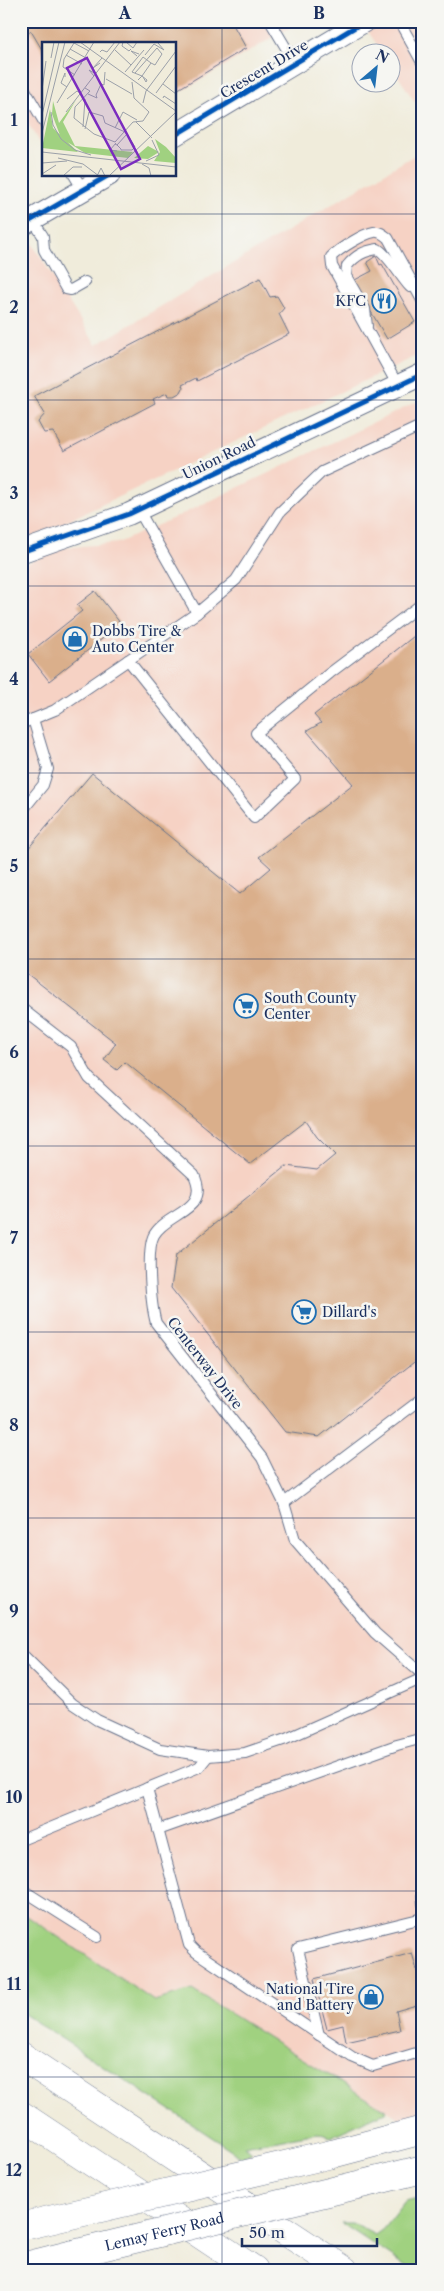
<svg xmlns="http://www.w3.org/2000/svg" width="444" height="2291" viewBox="0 0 444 2291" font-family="'Libre Caslon Text',serif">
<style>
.built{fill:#f6d2c4}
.green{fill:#a0d180;stroke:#5e806f}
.building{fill:#daaf8b}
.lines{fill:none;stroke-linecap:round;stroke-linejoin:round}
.lane-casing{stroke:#66718a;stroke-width:12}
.street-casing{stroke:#66718a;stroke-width:23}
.primary-casing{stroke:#66718a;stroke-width:29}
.highway-casing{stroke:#66718a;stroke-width:29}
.lane{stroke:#fff;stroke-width:10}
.street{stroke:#fff;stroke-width:21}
.primary{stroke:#fff;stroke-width:28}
.highway{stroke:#fff;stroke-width:28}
.primary-bridge-casing{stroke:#66718a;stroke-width:29;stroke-linecap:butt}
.primary-bridge{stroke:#fff;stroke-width:28}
.cycleway-casing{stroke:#f6f6f2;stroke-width:8}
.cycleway{stroke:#0057b8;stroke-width:5}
.grid{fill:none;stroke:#1b2f5e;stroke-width:1;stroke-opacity:0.55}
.labels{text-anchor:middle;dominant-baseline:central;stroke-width:5;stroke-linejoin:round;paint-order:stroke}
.street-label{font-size:14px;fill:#1b2f5e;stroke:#f6f6f2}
.poi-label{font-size:14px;fill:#1b2f5e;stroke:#f6f6f2;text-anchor:start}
.inset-road{fill:none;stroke:#9ba0a9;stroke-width:1}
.view{fill:#7b2cbf;fill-opacity:0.15;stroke:#7b2cbf;stroke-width:2.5}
.inset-edge{fill:none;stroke:#1b2f5e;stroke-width:2.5}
.neatline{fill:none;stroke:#1b2f5e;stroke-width:2}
.grid-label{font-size:16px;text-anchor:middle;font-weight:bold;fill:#1b2f5e}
</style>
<rect width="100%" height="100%" fill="#f6f6f2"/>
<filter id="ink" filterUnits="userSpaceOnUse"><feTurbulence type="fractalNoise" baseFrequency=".02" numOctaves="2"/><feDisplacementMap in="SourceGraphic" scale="10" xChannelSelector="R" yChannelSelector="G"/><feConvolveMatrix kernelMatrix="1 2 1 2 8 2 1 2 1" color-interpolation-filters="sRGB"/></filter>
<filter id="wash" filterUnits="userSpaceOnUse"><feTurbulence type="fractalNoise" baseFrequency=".0096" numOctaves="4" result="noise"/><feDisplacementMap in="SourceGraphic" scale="20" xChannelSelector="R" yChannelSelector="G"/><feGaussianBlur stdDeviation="1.12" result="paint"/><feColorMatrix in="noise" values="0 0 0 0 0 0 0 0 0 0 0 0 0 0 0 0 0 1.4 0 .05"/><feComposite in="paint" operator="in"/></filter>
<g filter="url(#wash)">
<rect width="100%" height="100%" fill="#f0ecdb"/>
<g class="built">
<polygon points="21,21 301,21 175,95 175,44 44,44 44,151 21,112"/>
<polygon points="382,21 423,21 423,114 392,67 392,52 382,52 367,30"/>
<polygon points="423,150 423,353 25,541 21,536 21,237 26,234 96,345"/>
<polygon points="423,399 423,2119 407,2123 192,1990 154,2001 21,1912 21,566 61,548 118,543 185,513"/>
</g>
<g class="green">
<polygon points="21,1912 154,2001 192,1990 387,2111 330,2137 318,2133 244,2146 252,2153 242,2157 21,2012"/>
<polygon points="423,2197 423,2270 412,2270 341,2223 352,2223 375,2235 383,2229 405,2201"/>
</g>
<g id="blocks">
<g class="building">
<polygon points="21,21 231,21 246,48 175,91 175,44 44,44 44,53 31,31 21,38"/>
<polygon points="376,256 380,265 382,264 415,322 387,339 353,281 372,271 367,262"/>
<polygon points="260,278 270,297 277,296 284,308 279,314 289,334 197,381 196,378 182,385 183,388 181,392 174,396 168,396 167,393 153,399 155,403 64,451 53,432 44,433 38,422 45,414 34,396"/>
<polygon points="95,591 121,624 49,681 28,654 82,611 77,605"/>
<polygon points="423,629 423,1355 319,1437 285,1432 171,1288 176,1255 286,1166 317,1170 335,1155 317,1137 306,1121 250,1164 125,1062 117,1070 104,1060 116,1043 21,969 21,857 92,773 240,894 271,868 259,857 353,784 307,731 321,723 314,715"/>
<polygon points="412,1953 423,1991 423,2003 396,2011 400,2030 346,2042 343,2025 327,2029 314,1979"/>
</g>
</g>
</g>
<g filter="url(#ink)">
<use href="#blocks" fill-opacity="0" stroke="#66718a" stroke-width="1"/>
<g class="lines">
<g class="lane-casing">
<g id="lane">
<polyline points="270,21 295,63"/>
<polyline points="399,21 423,64"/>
<polyline points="21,83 44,122"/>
<polyline points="74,175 83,190"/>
<polyline points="32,219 43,236 44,250 66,289 71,290 85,282"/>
<path d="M367 326 365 309 346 276 347 266C356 255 364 251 378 249 389 256 400 276 410 287"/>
<path d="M398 386 332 266 331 257C339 249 363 234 374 232 380 231 384 235 388 238L423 302"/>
<polyline points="197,613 236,580 280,512 322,472 423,425"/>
<polyline points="128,660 254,818 295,779 256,733 330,673 423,603"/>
<polyline points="21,724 55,710 197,613 138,509"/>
<polyline points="21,812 43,785 48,769 33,719"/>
<path d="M21 1008 71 1047 89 1078 194 1175C211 1211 167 1212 154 1235 146 1249 151 1306 156 1323L262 1458 284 1503 295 1540 375 1633 423 1675"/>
<polyline points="284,1503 423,1398"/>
<polyline points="21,1653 73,1704 97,1720 160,1749 208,1756 245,1753 286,1739 423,1678"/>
<polyline points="147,1788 189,1945 196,1952 352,2057 373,2066 423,2051"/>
<polyline points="158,1830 397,1745 423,1738"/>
<polyline points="21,1840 199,1767 208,1756"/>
<polyline points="423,1858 421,1877 423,1904"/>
<polyline points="21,1889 97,1937"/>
<polyline points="319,2035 298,1949 423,1918"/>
</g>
</g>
<g class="street-casing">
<g id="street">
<polyline points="175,135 365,21"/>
<polyline points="21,226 109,175"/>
<polyline points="21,552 129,514 423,374"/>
</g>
</g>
<g class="primary-casing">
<g id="primary">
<polyline points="332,2154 423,2130"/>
<polyline points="374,2181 423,2169"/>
<polyline points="21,2267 73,2254"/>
</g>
</g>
<g class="highway-casing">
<g id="highway">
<polyline points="21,2056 344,2270"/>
<polyline points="21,2115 254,2270"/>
<polyline points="64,2270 73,2254"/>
</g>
</g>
<use href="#lane" class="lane"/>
<use href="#street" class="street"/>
<use href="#primary" class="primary"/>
<use href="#highway" class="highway"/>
<g class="primary-bridge-casing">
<g id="primary-bridge">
<polyline points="28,2225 332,2154"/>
<path id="s1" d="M73 2254 374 2181"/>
</g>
</g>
<use href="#primary-bridge" class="primary-bridge"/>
<g class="cycleway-casing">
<g id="cycleway">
<polyline points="175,135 365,21"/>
<polyline points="21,226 109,175"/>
<polyline points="21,552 129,514 423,374"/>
</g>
</g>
<use href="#cycleway" class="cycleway"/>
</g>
</g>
<path class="grid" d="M222 21V2270M21 214H423M21 400H423M21 586H423M21 773H423M21 959H423M21 1146H423M21 1332H423M21 1518H423M21 1704H423M21 1891H423M21 2077H423"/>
<defs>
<g id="restaurant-ring" transform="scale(1.25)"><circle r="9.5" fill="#f6f6f2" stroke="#1f6fb2" stroke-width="1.5"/><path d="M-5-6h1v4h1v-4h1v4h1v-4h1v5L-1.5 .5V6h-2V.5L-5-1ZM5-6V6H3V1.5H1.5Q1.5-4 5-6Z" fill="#1f6fb2"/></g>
<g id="shop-ring" transform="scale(1.25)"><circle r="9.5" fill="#f6f6f2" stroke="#1f6fb2" stroke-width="1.5"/><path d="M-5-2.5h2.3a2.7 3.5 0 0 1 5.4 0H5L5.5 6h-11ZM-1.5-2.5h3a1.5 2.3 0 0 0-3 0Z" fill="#1f6fb2"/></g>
<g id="supermarket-ring" transform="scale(1.25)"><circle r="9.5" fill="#f6f6f2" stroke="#1f6fb2" stroke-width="1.5"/><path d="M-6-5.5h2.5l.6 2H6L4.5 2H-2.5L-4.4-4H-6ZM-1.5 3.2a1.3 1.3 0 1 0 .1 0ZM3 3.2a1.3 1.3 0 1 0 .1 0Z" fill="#1f6fb2"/></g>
</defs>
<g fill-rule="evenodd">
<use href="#restaurant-ring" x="384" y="301"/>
<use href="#shop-ring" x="75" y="639"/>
<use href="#supermarket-ring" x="246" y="1006"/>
<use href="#supermarket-ring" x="304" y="1312"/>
<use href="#shop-ring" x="371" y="1997"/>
</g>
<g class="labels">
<g class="street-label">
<text transform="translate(264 69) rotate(-31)">Crescent Drive</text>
<text transform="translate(219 458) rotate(-26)">Union Road</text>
<text transform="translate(205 1363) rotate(52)">Centerway Drive</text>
<text stroke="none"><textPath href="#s1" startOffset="94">Lemay Ferry Road</textPath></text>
</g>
<g class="poi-label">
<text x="366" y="301" text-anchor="end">KFC</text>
<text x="92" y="631">Dobbs Tire &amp;<tspan x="92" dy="16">Auto Center</tspan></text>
<text x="264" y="998">South County<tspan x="264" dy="16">Center</tspan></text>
<text x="322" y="1312">Dillard's</text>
<text x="354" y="1989" text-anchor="end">National Tire<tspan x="354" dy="16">and Battery</tspan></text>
</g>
</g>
<g transform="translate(42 42)">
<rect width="134" height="134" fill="#f0ecdb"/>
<path d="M34 58 21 80 33 104 91 110 86 116 43 111 19 96 10 72 11 59 17 81ZM8 67 11 86 36 110 0 106ZM113 97 124 105 134 116V121L112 119 118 110ZM106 104 117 110 106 117 92 116Z" fill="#a0d180"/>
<path class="inset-road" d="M38 0 134 69M81 0 80 4 87 9 89 7M84 0 91 6 95 0M28 7 44 16M73 8 89 23M58 10 60 8 65 10 73 0M24 13 40 22M103 13 112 2 122 8 116 1M95 14 89 9 97 12M9 16 12 0M65 17 78 0M58 21 51 26 60 16M83 30 102 8M93 31 115 6 120 12 113 23 109 21M33 33 21 25 22 17 32 1 47 9M52 34 47 28 54 32M23 35V31L19 41 25 45M64 37 90 52M96 38 100 34 109 21 101 15 90 30 100 34 105 38 104 40 101 35M121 42 134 52M43 46 48 49 33 65 32 76 52 92 73 100 91 80 101 79 107 70 92 56 90 40M0 48 4 19M114 51 134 24M46 52 55 56 54 53 59 42 62 43 63 30M121 56 122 54 134 62M25 57 35 49 38 51M15 61 52 0M101 61 104 49 134 9M9 70 11 83 19 97 33 108 49 113M24 70 65 17M0 73 17 0M94 80 110 96M41 85 43 57M73 86 81 70 95 78M43 87 47 70 61 74 63 81 83 90M0 91 23 0M74 101 68 108 75 109M73 102 75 103 79 107V108H90L93 105 85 92 75 103M0 110 134 125M16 116 41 122 57 134M104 119 117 113 110 98M0 121 25 119M100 122 107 126 109 134M0 132 14 123M21 134 31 125H40M55 134 59 126 63 134M67 134 134 70"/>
<path class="view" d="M45 16 98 117 79 127 25 26Z"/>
<rect width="134" height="134" class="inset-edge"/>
</g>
<rect width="444" height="2291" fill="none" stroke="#f6f6f2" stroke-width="55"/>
<g transform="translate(376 68) rotate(28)"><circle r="24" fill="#f6f6f2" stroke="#9ea6b7"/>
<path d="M0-4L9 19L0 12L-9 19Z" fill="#1f6fb2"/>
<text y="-8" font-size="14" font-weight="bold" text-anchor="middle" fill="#1b2f5e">N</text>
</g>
<path d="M242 2238v8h135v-8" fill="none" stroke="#1b2f5e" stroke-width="2.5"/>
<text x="249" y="2238" font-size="15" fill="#1b2f5e" stroke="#f6f6f2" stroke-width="4" paint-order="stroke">50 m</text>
<rect x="28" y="28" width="388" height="2236" class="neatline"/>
<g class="grid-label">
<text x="125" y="19">A</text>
<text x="319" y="19">B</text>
<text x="14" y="126">1</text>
<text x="14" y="313">2</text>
<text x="14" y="499">3</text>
<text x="14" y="685">4</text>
<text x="14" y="872">5</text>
<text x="14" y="1058">6</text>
<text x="14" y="1244">7</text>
<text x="14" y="1431">8</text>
<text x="14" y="1617">9</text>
<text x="14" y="1803">10</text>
<text x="14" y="1990">11</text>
<text x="14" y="2176">12</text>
</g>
</svg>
